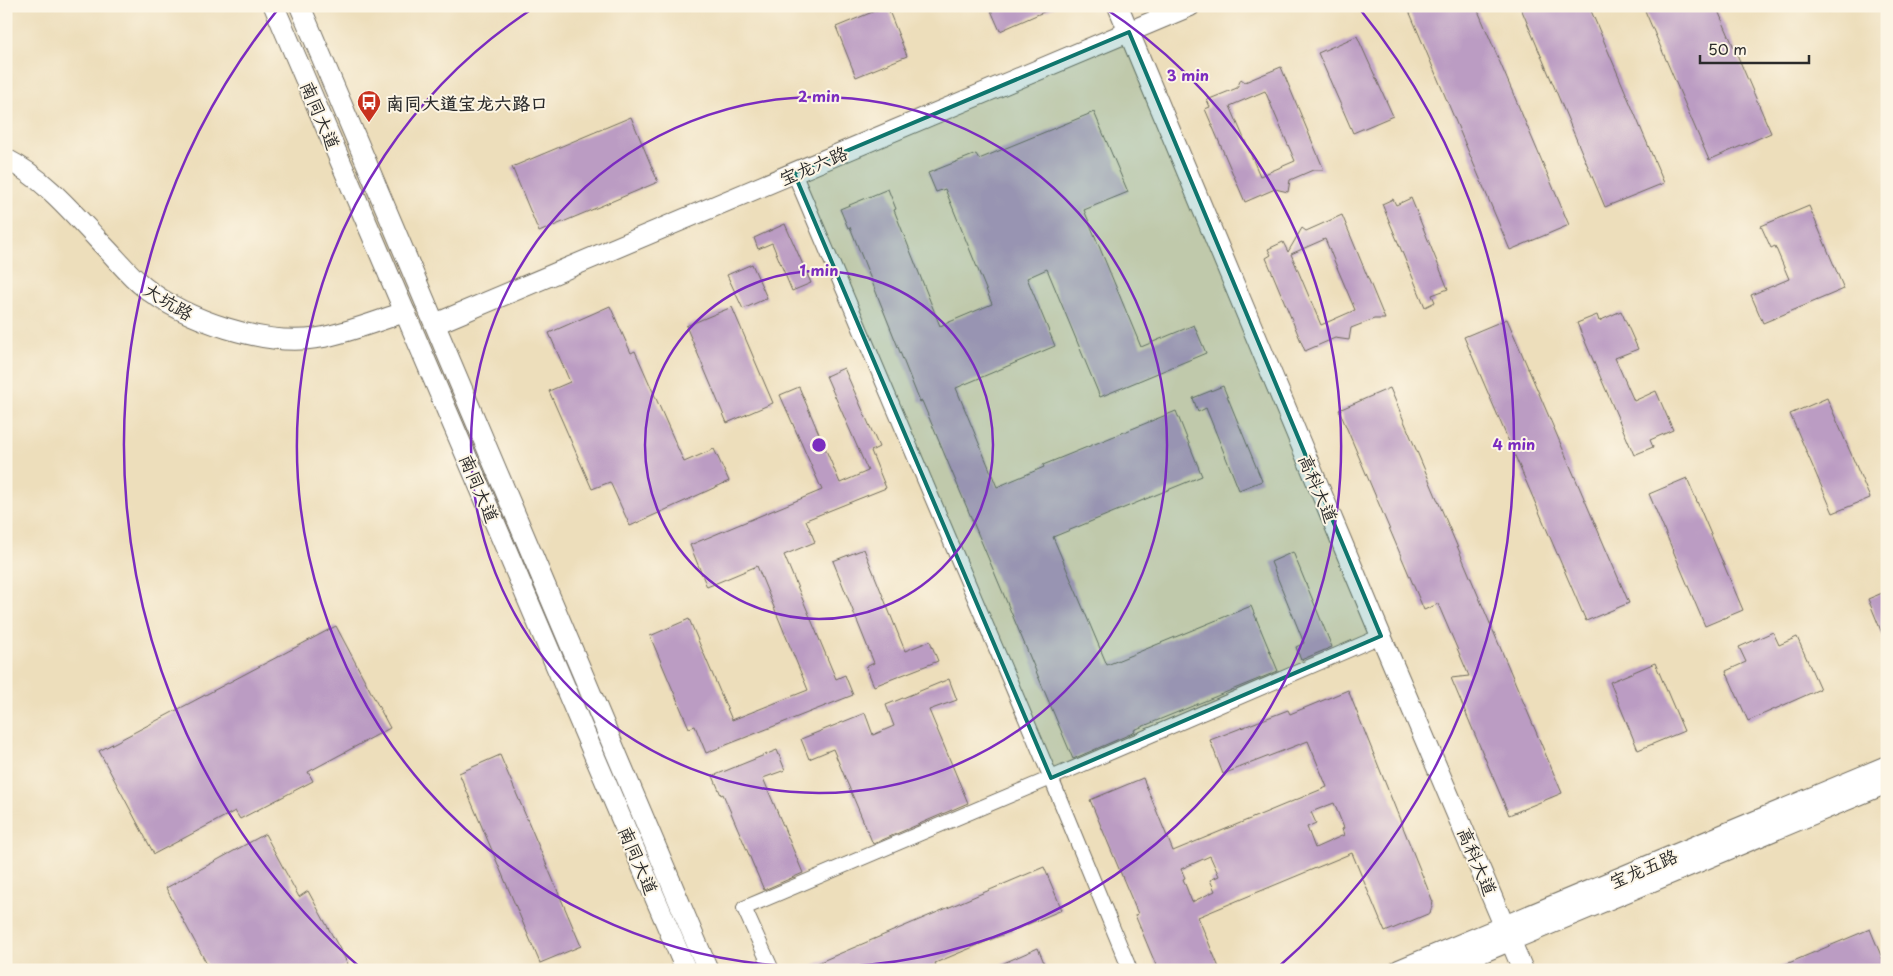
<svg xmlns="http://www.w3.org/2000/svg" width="1893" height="976" viewBox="0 0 1893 976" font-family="'Playpen Sans','LXGW WenKai TC',sans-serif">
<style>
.building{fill:#bb9cc3;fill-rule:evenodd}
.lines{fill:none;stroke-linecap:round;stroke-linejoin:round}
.street-casing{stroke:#6f6a5d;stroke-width:16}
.secondary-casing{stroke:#6f6a5d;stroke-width:22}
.street{stroke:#fff;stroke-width:14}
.secondary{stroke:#fff;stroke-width:20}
.marked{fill:#0f766e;fill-opacity:0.2;stroke:#0f766e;stroke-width:4;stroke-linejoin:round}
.ring{fill:none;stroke:#7b2cbf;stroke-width:2.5}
.labels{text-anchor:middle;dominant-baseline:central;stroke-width:4;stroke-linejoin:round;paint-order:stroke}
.poi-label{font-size:18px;font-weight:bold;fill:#2b2b2b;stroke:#fcf5e5;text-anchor:start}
.street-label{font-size:18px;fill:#2b2b2b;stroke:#fcf5e5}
.centre{fill:#7b2cbf;stroke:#fcf5e5;stroke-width:2.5}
.ring-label{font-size:15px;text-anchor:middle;font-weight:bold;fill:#7b2cbf;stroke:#fcf5e5;stroke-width:4;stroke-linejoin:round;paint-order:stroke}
</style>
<rect width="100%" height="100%" fill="#fcf5e5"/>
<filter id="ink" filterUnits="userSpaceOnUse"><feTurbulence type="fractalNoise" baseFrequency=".02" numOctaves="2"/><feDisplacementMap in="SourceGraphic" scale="10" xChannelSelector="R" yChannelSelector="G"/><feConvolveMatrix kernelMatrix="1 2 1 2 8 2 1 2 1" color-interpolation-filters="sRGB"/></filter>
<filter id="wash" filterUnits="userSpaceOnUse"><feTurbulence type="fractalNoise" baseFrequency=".0096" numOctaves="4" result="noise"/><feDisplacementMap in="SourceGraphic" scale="20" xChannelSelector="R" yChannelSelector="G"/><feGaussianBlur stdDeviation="1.12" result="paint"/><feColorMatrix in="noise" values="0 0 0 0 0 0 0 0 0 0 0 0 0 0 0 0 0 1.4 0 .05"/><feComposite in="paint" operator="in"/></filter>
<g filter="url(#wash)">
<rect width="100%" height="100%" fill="#eddebb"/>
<g id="blocks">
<g class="building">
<polygon points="887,6 907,56 856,77 836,27"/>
<polygon points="989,6 1057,6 1000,31"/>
<polygon points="1407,6 1476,6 1569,225 1510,250"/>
<polygon points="1520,6 1589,6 1664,183 1605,207"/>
<polygon points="1643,6 1716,6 1771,133 1709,160"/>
<polygon points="1357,36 1393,116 1353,133 1318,53"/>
<path d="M1281 67 1324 170H1313L1290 180 1288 192 1275 189 1245 202 1205 109 1210 107 1207 100 1237 88 1241 79 1245 82ZM1265 91 1295 161 1260 176 1230 106Z"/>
<polygon points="1094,112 1128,192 1084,210 1141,347 1194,325 1206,353 1100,397 1047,269 1027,278 1055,346 956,388 997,487 1044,467 1043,465 1176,411 1202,476 1053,537 1107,665 1251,606 1278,671 1134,730 1135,732 1073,759 922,401 920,402 850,227 848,228 840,209 888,189 896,209 894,210 940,326 992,304 945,189 936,192 928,173 976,154 979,159"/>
<polygon points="631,117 658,182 539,232 512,167"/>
<polygon points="1411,198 1448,289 1432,295 1435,302 1425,307 1382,204 1393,199 1396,205"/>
<polygon points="1809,206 1844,289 1763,323 1751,295 1789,279 1775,246 1771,248 1761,226"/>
<path d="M1342 215 1385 319H1374L1351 328 1349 340 1335 338 1305 351 1266 258 1271 255 1268 249 1283 242 1288 252 1302 228 1306 231ZM1325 239 1355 310 1321 325 1291 254Z"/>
<polygon points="785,224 811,283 792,291 772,243 758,249 754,238"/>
<polygon points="752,264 767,298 743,309 727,275"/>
<polygon points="610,306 631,353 635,351 684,462 714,449 729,481 630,526 610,482 592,489 549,391 570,382 549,333"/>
<polygon points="732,307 773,403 727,423 686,326"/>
<polygon points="1621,311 1638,349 1615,358 1634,401 1656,391 1673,430 1650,440 1653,447 1634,455 1577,323 1597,315 1599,321"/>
<polygon points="1507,319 1629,603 1586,621 1464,337"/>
<polygon points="844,368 879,447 871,451 886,488 806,520 815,542 784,555 836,679 845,675 853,695 706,753 695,726 689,728 650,636 689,619 732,720 808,690 757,566 707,587 690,545 822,490 780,395 799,387 840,483 868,471 826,376"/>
<polygon points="1223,386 1262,481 1239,490 1206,408 1198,412 1193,398"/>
<polygon points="1390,388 1562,793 1509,815 1451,678 1469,676 1438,604 1424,610 1339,410"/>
<polygon points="1827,398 1870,498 1833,513 1790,414"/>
<polygon points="1687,478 1743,610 1705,626 1649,494"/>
<polygon points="864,549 905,651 930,641 938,661 874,686 866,667 874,663 833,561"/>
<polygon points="1293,552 1332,647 1301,660 1296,647 1304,643 1271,562"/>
<polygon points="1887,591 1887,643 1886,643 1868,599"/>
<polygon points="336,626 390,728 308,772 313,781 240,819 235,811 154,854 99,751"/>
<polygon points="1773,632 1779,645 1797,637 1820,689 1748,721 1726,671 1746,662 1739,647"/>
<polygon points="1655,663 1684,731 1638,750 1610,682"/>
<polygon points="949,679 957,700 929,710 968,803 873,844 833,749 809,759 801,739 865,713 873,735 894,726 886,705"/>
<path d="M1348 690 1433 902 1430 913 1385 932 1352 853 1198 917 1220 970H1158L1135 915 1138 914 1090 800 1143 778 1173 851 1327 787 1308 741 1223 774 1210 740 1288 710 1290 714ZM1334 803 1344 828 1342 829 1344 835 1315 848 1307 827 1316 823 1311 812ZM1210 856 1219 876 1210 880 1215 891 1192 902 1183 879 1185 878 1181 869Z"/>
<polygon points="777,750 785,770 763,778 803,873 764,890 723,794 721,795 713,776"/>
<polygon points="500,755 581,946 540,963 459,773"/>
<polygon points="265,834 299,897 308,891 348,964 337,970 210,970 166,888"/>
<polygon points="1044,867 1062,910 935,963 936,965 924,970 801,970"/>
<polygon points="1870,929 1887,970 1772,970"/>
<polygon points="1038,948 1047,970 988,970"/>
</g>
</g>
</g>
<g filter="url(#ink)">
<use href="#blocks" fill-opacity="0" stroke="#6f6a5d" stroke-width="1"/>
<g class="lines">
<g class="street-casing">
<g id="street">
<polyline points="794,173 1051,778 1130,970"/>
<polyline points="772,970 744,908 1051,778 1381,636"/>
</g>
</g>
<g class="secondary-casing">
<g id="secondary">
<polyline points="274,6 686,970"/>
<polyline points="300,6 708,970"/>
<polyline points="1118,6 1381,636 1523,970"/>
<path d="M6 159C44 178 73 213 102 244 116 258 129 275 144 287 186 320 265 347 318 338 348 333 377 321 405 312"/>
<polyline points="435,324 1190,6"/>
<polyline points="1399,970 1887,766"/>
<polyline points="1440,970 1887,783"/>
</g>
</g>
<use href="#street" class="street"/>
<use href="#secondary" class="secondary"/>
</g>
</g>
<path class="marked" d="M1129 32 1381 636 1051 778 794 173Z"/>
<g class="ring">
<circle cx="819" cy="445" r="174"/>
<circle cx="819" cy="445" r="348"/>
<path d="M1103 7A522 522 0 1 1 535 7"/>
<path d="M363 970A695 695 0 0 1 279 8M1359 8A695 695 0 0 1 1275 970"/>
</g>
<defs>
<g id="bus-pin" transform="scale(1.25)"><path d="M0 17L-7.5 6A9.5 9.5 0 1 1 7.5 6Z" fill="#c8321e" stroke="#fcf5e5"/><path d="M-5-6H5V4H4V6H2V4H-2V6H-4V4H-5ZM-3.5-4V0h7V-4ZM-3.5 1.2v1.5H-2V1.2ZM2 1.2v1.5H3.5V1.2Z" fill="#fff"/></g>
</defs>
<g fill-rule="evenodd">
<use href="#bus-pin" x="369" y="102"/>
</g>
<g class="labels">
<g class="poi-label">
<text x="386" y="102">南同大道宝龙六路口</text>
</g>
<g class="street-label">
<text transform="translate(321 115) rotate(67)">南同大道</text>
<text transform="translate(813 165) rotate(-23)">宝龙六路</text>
<text transform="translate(169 301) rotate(31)">大坑路</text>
<text transform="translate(480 488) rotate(67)">南同大道</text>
<text transform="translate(1319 488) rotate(67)">高科大道</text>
<text transform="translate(639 860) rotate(67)">南同大道</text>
<text transform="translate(1478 861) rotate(67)">高科大道</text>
<text transform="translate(1643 868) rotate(-23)">宝龙五路</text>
</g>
</g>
<circle cx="819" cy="445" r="8" class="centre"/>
<g class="ring-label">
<text x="1188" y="81">3 min</text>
<text x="819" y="102">2 min</text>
<text x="819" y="276">1 min</text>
<text x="1514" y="450">4 min</text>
</g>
<rect width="1893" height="976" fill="none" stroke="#fcf5e5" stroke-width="25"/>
<path d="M1700 55v8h109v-8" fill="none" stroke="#2b2b2b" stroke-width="2.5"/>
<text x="1708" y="55" font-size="15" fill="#2b2b2b" stroke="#fcf5e5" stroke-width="4" paint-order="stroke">50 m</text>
</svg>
